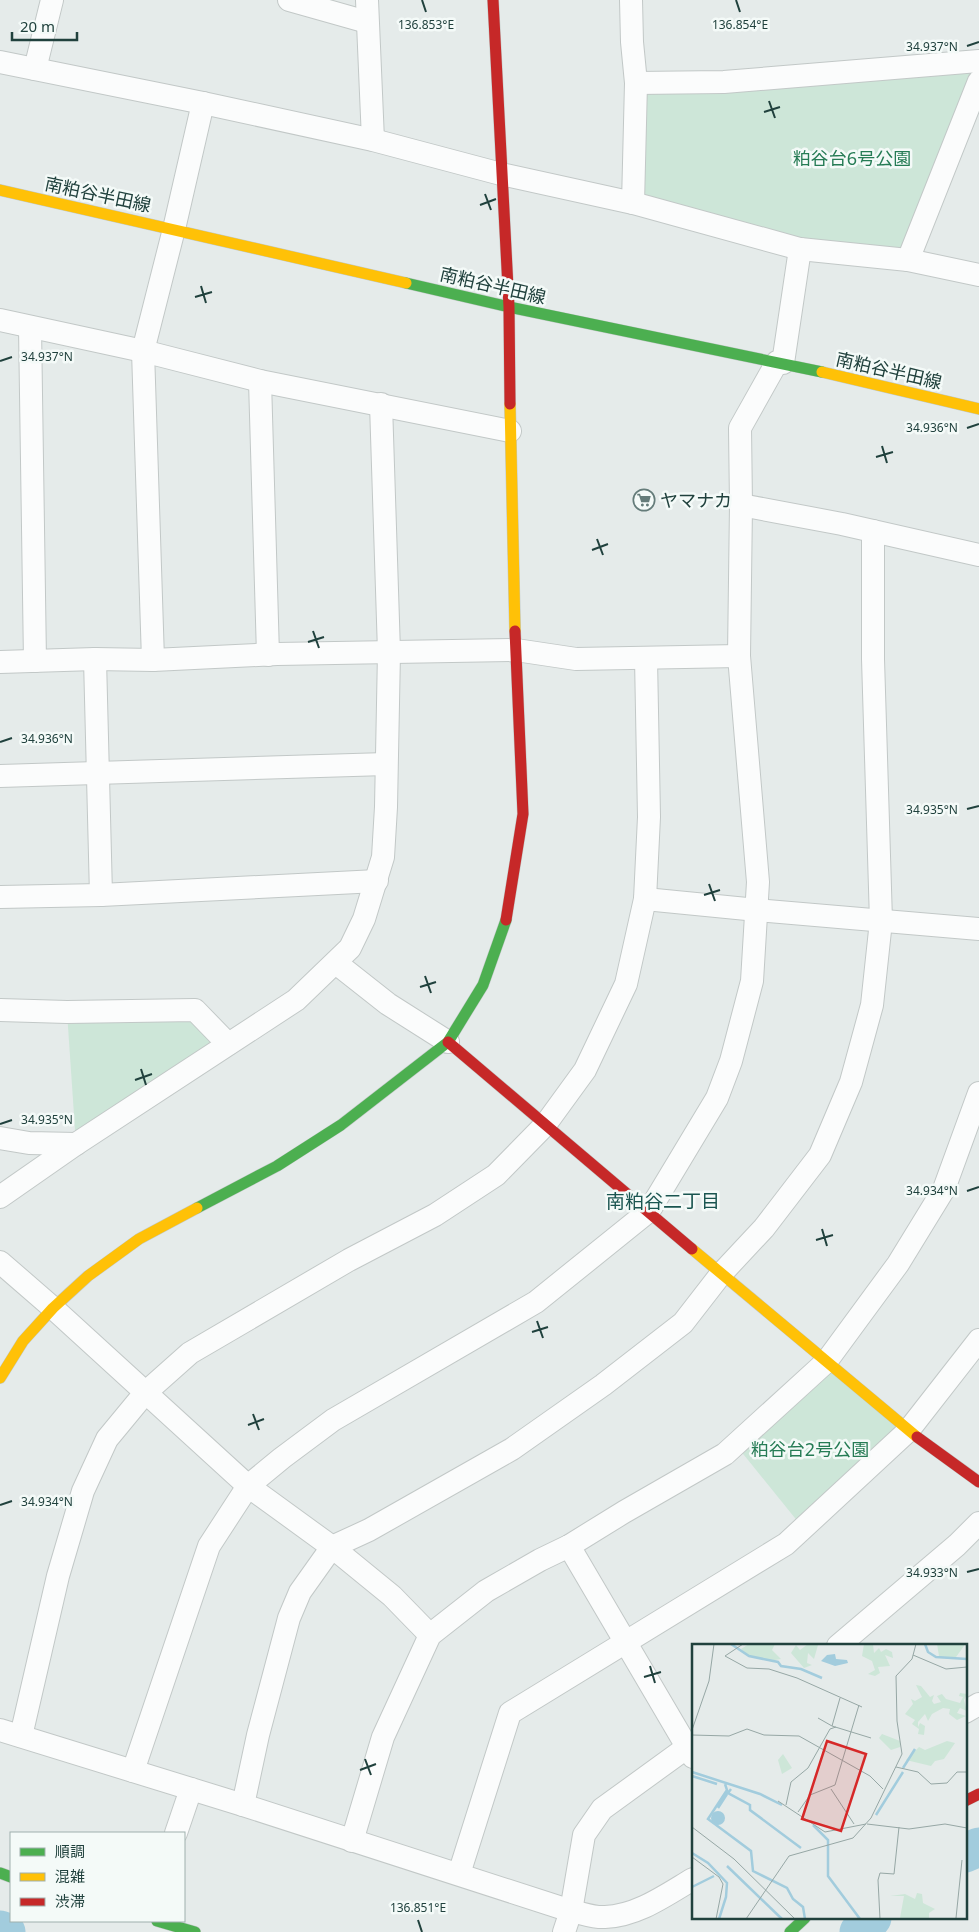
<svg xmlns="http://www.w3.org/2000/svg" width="979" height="1932" viewBox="0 0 979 1932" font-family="'Noto Sans','Noto Sans JP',sans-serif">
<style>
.green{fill:#cde6d8}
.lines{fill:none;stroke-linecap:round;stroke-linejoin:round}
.river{stroke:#a2ccdd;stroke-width:39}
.street-casing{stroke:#c2c8c7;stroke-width:24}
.fast-casing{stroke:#c1c9c7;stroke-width:12}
.slow-casing{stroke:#c1c9c7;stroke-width:12}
.jam-casing{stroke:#c1c9c7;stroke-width:12}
.street{stroke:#fbfcfc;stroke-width:22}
.fast{stroke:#4caf50;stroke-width:11}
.slow{stroke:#ffc107;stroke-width:11}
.jam{stroke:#c62828;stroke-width:11}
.ticks{fill:none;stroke:#20413d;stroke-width:2}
.labels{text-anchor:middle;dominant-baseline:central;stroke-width:5;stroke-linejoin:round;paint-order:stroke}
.park-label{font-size:18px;fill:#267c55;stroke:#f4faf8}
.street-label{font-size:18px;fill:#20413d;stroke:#f4faf8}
.poi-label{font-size:18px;fill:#20413d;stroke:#f4faf8;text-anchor:start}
.neighbourhood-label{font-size:19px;fill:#1a5550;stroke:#f4faf8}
.inset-river{fill:none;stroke:#a2ccdd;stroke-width:2.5}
.inset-road{fill:none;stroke:#96a7a5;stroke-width:1}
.view{fill:#d62828;fill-opacity:0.15;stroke:#d62828;stroke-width:2.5}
.inset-edge{fill:none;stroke:#20413d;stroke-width:2.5}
.ticks-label{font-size:12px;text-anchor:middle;fill:#20413d;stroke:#f4faf8;stroke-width:5;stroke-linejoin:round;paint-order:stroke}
</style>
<rect width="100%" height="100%" fill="#e5ebea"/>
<g class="green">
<polygon points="979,61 908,260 633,203 636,83"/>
<polygon points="195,1010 228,1044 76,1144 67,1012"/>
<polygon points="826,1362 908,1431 803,1528 735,1444"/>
</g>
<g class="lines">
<g class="river">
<polyline points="965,1853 979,1847"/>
<polyline points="0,1930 6,1932"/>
<polyline points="859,1932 872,1918"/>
</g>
<g class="street-casing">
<g id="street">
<polyline points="289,0 367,22"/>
<polyline points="367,0 373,140"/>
<polyline points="631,0 632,42 636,83 633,203"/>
<polyline points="0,62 203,103 373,140 501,174 633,203 800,249 908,260 979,275"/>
<polyline points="35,69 52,0"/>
<polyline points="636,83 724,82 979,61"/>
<polyline points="908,260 979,81"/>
<polyline points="0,320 143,351 260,381 510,431"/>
<polyline points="30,327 35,661"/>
<polyline points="783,363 800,249"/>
<polyline points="260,381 268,655"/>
<polyline points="741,505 842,524 979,555"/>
<polyline points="95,659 101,895"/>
<polyline points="153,660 143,351 174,229 203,103"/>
<polyline points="0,662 95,659 153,660 277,654 516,650 576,659 739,656"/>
<polyline points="0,776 386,764"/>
<polyline points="0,897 101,895 377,881"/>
<polyline points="645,899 757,910 979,929"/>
<polyline points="336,963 388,1004 448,1042"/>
<polyline points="0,1010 67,1012 195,1010 228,1044"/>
<polyline points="0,1138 29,1143 76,1144"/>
<polyline points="0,1197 76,1144 296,1000 350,948 364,919 383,857 386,807 389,652 381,404"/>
<polyline points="0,1262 53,1308 248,1486 332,1547 392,1596 430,1635"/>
<polyline points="569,1546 693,1757"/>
<polyline points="838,1646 957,1545 979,1523"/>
<polyline points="965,1712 979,1704"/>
<path d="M0 1730 243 1805 571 1911C582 1913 594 1918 605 1917 637 1916 666 1895 693 1879"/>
<polyline points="21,1736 58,1576 83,1491 107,1439 145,1393 190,1353 349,1260 435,1215 496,1175 545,1125 585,1070 626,984 645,899 649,817 646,658"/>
<polyline points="133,1771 209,1546 248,1486 282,1458 333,1420 536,1302 649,1211 717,1098 731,1061 752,981 758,882 739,656 741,505 740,428 777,362"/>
<polyline points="243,1805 258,1735 289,1618 300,1592 332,1547 369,1530 512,1449 603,1385 683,1323 721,1274 764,1228 820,1155 851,1082 872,1005 881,921 873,659 873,531"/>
<polyline points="176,1833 191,1789"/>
<polyline points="352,1841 383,1737 430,1635 486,1591 540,1560 569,1546 624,1512 725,1454 826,1362 898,1264 944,1189 979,1093"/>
<polyline points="459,1874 510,1713 786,1544 908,1431 979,1340"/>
<polyline points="564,1932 571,1911 584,1835 602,1809 693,1743"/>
</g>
</g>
<g class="fast-casing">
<g id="fast">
<polyline points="406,283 509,307 822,372"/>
<polyline points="197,1208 277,1166 341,1125 448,1042 483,985 506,920"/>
<polyline points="0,1873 11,1877"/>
<polyline points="157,1921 195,1932"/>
<polyline points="790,1932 805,1918"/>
</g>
</g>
<g class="slow-casing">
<g id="slow">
<polyline points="0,190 406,283"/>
<polyline points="822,372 979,409"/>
<polyline points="510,404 515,631"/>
<polyline points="692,1249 917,1437"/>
<polyline points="0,1378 23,1341 53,1308 88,1276 139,1239 197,1208"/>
</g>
</g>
<g class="jam-casing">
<g id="jam">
<polyline points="493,0 509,307 510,404"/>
<polyline points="506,920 523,814 515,631"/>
<polyline points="448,1042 692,1249"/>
<polyline points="917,1437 979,1482"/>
<polyline points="965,1801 979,1794"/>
</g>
</g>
<use href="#street" class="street"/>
<use href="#fast" class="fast"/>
<use href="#slow" class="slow"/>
<use href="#jam" class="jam"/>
</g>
<path class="ticks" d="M422 0 426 12M736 0 740 12M967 46 979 42M769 101 775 118M764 112 780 107M485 194 491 210M480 205 496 199M201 286 206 303M195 297 212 292M0 361 12 357M967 428 979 424M882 446 887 463M876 457 893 452M597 539 603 555M592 550 608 544M313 631 319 648M308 642 324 637M0 742 12 738M967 809 979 806M709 884 715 901M704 895 720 890M425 976 431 993M420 987 436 982M141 1069 146 1085M135 1080 152 1074M0 1124 12 1120M967 1191 979 1187M822 1229 827 1246M816 1240 833 1235M537 1321 543 1338M532 1332 548 1327M253 1414 259 1430M248 1425 264 1419M0 1505 12 1501M967 1572 979 1569M650 1666 655 1683M644 1677 661 1672M365 1759 371 1775M360 1770 376 1764M418 1920 422 1932"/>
<defs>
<g id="supermarket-ring" transform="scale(1.125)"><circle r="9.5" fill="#f4faf8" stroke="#657c7a" stroke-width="1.5"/><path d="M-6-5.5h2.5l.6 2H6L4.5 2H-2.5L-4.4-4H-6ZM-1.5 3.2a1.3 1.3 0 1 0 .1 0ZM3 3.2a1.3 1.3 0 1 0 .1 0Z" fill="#657c7a"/></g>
</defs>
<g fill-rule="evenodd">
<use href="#supermarket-ring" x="644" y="500"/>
</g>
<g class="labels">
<g class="park-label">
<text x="852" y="158">粕谷台6号公園</text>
<text x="810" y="1449">粕谷台2号公園</text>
</g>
<g class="street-label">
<text transform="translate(98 194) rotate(12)">南粕谷半田線</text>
<text transform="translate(493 285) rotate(13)">南粕谷半田線</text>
<text transform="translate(889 370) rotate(13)">南粕谷半田線</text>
</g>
<g class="poi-label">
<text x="660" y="500">ヤマナカ</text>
</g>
<g class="neighbourhood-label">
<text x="663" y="1201">南粕谷二丁目</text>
</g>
</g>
<g transform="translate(692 1644)">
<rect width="275" height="275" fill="#e5ebea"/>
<path d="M57 0H83L80 6 89 15 77 17 57 12 49 5ZM116 0 126 1 122 15 116 9 115 19 120 21 112 24 99 9 104 1 108 6ZM172 0H181L182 9 187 4 189 8 194 5 200 8 201 14 193 11 198 22 186 23 188 29 183 32 176 30 183 26 180 17 170 12ZM245 0H272V2L264 13 254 14 247 12ZM224 41 229 42 238 53 242 51 240 57 242 60 249 58 245 52 250 50 254 55 268 59 271 53 267 52 268 49 275 50 272 56 275 67 268 64 265 69 274 72 265 76 257 70 258 65 251 64 240 70 236 77 233 70 226 78V83L228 79 233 82 232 91 226 90 227 85 220 80 223 76 213 70 221 60 219 55 223 57 230 53ZM190 90 208 97V103L199 106 187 94ZM255 97 263 99 252 115 243 117 239 122 214 116 227 103 233 106ZM91 110 100 124 90 130 86 116ZM225 249 230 250 231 259 243 265 237 269V275L208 274 212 252H198L213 250 223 255Z" fill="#cde6d8"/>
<path d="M143 10 144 15 155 16 156 19 143 22 129 17 135 11ZM19 174a7 7 0 1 1 14 0a7 7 0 1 1-14 0Z" fill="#a2ccdd"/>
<path class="inset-river" d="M39 0 57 12 86 18 89 22 109 25 130 34M233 0 236 8 244 13 275 15M211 124 223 105M0 128 68 150 90 161M0 132 25 140M33 140 35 146 16 175 59 207 61 227 95 244 101 255 111 263 113 275M39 145 36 149 58 161V166L109 204M26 164 35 150M184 171 211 128M121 181 136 196V232L168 275M0 209 16 219 35 239 34 253 27 275M35 222 90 275M0 243 22 232"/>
<path class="inset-road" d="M221 11 254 25 275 23M33 12 55 24 77 25 105 34 170 63M33 12 51 0M126 74 140 82 179 94M140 82 148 54M0 86 17 37 22 0M0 91 37 92 55 85 72 91 107 92 178 132 191 145M204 123 226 128 239 140 255 139 265 128H275M139 145 162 180M86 157 133 188 174 180M94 161 99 138 116 124 138 85 144 83M106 168 118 151 143 141 167 61M175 180 217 185 253 180 275 184M0 183 42 215 103 275M0 213 27 233 31 240 24 275M202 230 207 183M264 274 270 216M54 275 97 212 161 194 179 174 210 110 205 77 204 32 220 15 224 0M188 275 186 236 188 229 202 230"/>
<path class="view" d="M135 97 174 110 149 187 110 175Z"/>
<rect width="275" height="275" class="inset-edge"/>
</g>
<g class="ticks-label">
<text x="426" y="29">136.853°E</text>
<text x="740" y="29">136.854°E</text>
<text x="932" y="51">34.937°N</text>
<text x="47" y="361">34.937°N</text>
<text x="932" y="432">34.936°N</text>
<text x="47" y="743">34.936°N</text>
<text x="932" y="814">34.935°N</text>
<text x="47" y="1124">34.935°N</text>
<text x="932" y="1195">34.934°N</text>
<text x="47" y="1506">34.934°N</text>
<text x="932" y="1577">34.933°N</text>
<text x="418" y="1912">136.851°E</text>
</g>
<rect x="10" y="1832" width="175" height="90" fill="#f4faf8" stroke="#9fb0ad"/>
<rect x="20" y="1848" width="25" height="8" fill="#4caf50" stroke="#9fb0ad"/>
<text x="55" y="1857" font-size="15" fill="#20413d">順調</text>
<rect x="20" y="1873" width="25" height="8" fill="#ffc107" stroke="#9fb0ad"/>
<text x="55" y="1882" font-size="15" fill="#20413d">混雑</text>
<rect x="20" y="1898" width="25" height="8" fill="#c62828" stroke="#9fb0ad"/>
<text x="55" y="1907" font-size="15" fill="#20413d">渋滞</text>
<path d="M12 32v8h65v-8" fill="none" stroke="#20413d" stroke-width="2.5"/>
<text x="20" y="32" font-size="15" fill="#20413d" stroke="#f4faf8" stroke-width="4" paint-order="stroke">20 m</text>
</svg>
